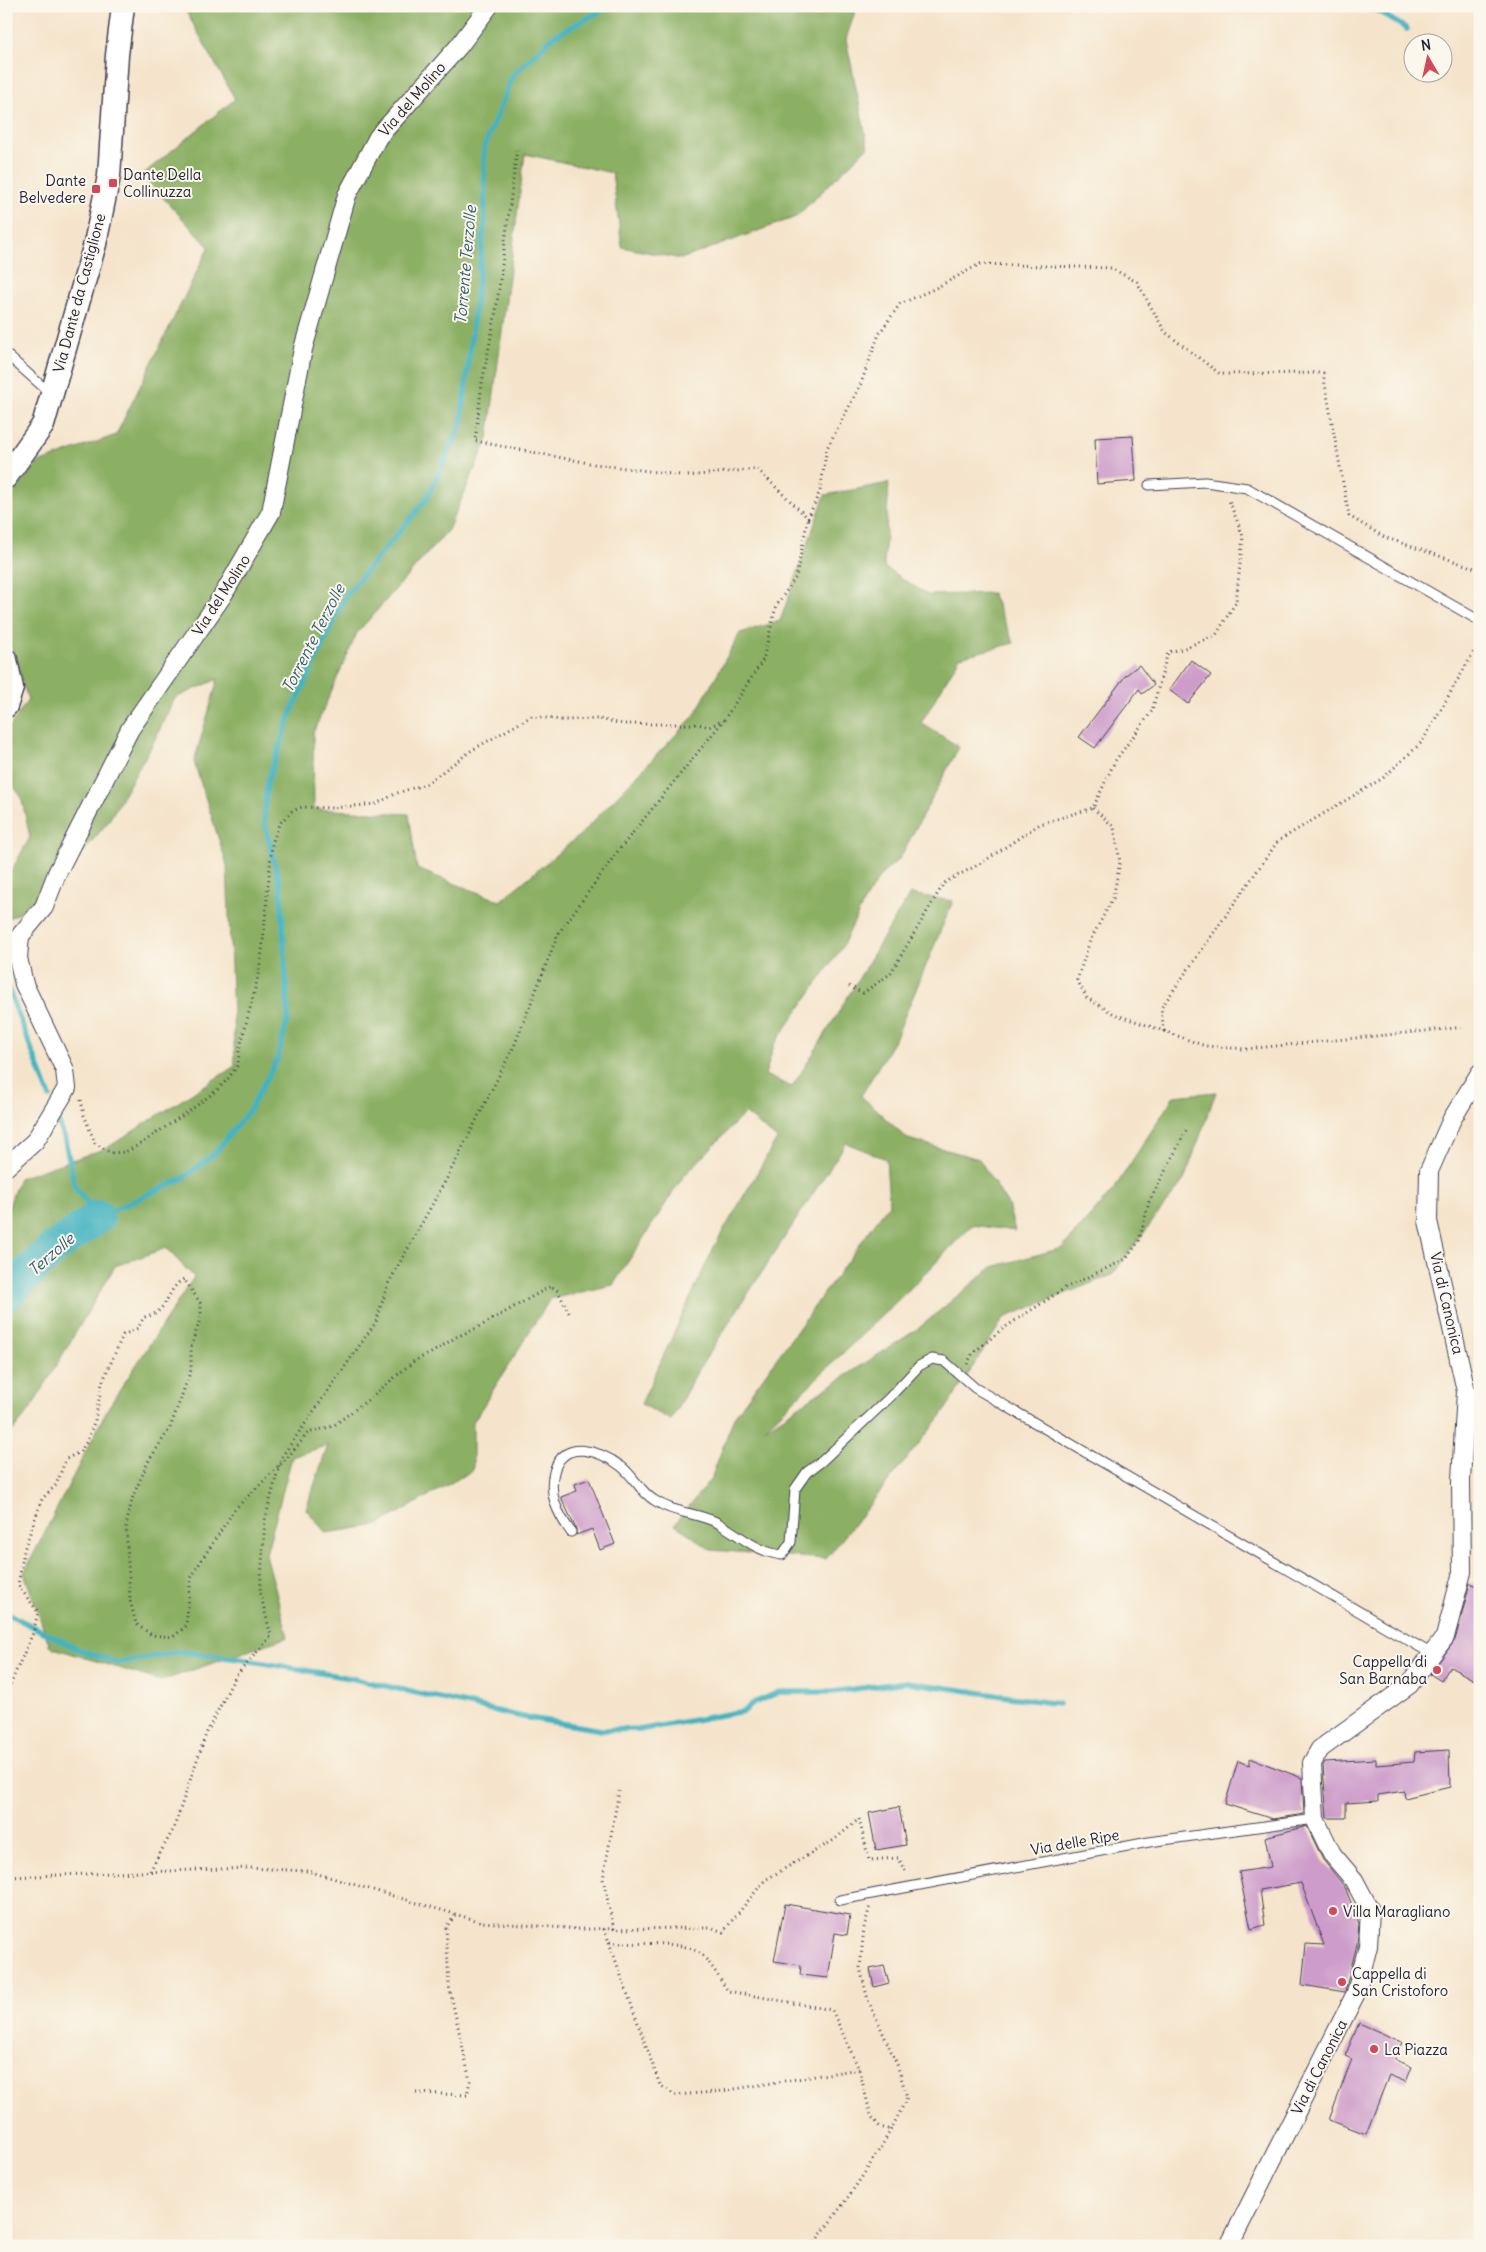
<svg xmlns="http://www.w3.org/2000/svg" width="1486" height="2252" viewBox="0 0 1486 2252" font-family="Delius,sans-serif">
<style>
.forest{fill:#8baf64;stroke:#566850}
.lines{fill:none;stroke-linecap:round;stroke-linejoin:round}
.stream{stroke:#45b3c0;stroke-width:5.5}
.river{stroke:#45b3c0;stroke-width:34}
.building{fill:#cd9cca}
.service-casing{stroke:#423f51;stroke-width:11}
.minor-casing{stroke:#423f51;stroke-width:20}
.tertiary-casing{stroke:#423f51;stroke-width:25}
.path{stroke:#423f51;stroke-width:3;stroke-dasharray:1 4;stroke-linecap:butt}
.service{stroke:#fff;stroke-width:9}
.minor{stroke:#fff;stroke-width:18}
.tertiary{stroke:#fff;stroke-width:22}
.poi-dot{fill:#d1495b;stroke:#fbf7ec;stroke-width:2}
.labels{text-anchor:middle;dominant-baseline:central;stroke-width:4;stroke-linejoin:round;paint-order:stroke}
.street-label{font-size:15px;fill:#22223b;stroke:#fbf7ec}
.poi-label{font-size:15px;fill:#22223b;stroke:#fbf7ec;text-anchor:start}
.water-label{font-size:16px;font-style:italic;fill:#305c70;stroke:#fbf7ec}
</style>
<rect width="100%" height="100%" fill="#fbf7ec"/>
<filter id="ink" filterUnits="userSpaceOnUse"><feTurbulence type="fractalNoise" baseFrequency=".02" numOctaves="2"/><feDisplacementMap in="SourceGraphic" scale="10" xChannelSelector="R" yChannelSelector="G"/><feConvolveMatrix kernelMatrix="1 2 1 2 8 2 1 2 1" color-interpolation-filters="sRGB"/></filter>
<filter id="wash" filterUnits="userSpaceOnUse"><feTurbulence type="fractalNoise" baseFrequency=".0096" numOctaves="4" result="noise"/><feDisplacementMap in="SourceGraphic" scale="20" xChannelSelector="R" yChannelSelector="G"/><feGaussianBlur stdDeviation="1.12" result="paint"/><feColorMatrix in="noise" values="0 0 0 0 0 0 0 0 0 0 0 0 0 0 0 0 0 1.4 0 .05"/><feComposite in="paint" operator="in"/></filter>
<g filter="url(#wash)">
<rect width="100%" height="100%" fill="#f5e4cb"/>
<path class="forest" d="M183 6H857L846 39 868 147 796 217 681 259 622 247 612 173 525 154 488 439 448 530 357 633 313 733 314 809 409 814 417 869 500 901 580 835 694 716 740 633 780 621 825 495 889 483 884 567 928 595 992 593 1014 643 960 657 921 723 959 747 900 858 880 876 864 902 841 949 774 1045 765 1075 792 1087C833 1024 870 958 910 894L953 901 896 1037 861 1096 908 1139 979 1159 1008 1205 1015 1231 972 1225 925 1274 764 1429 919 1328 992 1267 1062 1248 1114 1189 1174 1096 1216 1092 1184 1180 1112 1275 1004 1318 942 1415 826 1559 711 1550 675 1524 711 1479 734 1417 889 1204 886 1159 846 1143 697 1372 671 1420 641 1404 715 1245 777 1139 745 1113 683 1177 613 1285 550 1299 473 1422V1470L378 1525 326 1533 306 1509 328 1445 292 1457 266 1554 288 1637 161 1681 50 1647 24 1573 108 1408 194 1277 166 1248 115 1266 30 1410 6 1439V1214L19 1178 107 1148 235 1066 227 865 194 762 218 679 175 698 152 745 108 822 41 903 6 919V881L30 837 21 796 6 777V732L28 700 6 630V503L38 463 116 435 209 247 142 175 235 99Z"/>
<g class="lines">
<g class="stream">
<polyline points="1370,6 1407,29"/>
<polyline points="6,983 50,1097"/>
<polyline points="57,1118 65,1140 75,1187 98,1217 182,1179 213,1155 249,1111 277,1060 288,1018 281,889 264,820 267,783 291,713 346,595 426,500 461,425 485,222 484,148 513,75 555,35 611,6"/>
<polyline points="6,1613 78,1649 117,1663 182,1652 240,1659 350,1678 523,1717 602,1730 644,1729 744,1711 754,1703 779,1692 832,1692 907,1682 1058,1704"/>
</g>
<polyline class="river" points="6,1295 53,1249 98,1217"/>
</g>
<g id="blocks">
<g class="building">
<polygon points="1133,436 1136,481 1097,484 1095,438"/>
<polygon points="1191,660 1211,675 1188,704 1169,690"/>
<polygon points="1139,665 1154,685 1142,694 1139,689 1095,748 1079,737 1126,675"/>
<polygon points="589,1479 615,1544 600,1550 592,1529 576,1535 576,1529 561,1497 577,1491 575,1484"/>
<polygon points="1470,1583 1480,1587 1480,1683 1450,1667 1441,1681 1430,1674 1455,1640"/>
<polygon points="1449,1750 1450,1787 1405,1798 1404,1791 1378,1795 1378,1801 1346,1803 1346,1818 1327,1818 1323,1766 1325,1762 1376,1759 1376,1765 1414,1762 1415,1752"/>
<polygon points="1250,1758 1302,1778 1304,1814 1273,1819 1225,1804 1238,1761 1250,1765"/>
<polygon points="899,1807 906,1845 876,1850 869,1813"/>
<polygon points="1307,1826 1323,1860 1345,1887 1359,1924 1357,1944 1345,1992 1302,1985 1306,1944 1324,1945 1301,1883 1260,1890 1265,1925 1251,1929 1239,1872 1271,1867 1265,1837"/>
<polygon points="785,1904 850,1915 847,1935 835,1933 828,1978 800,1975 801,1965 774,1961"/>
<polygon points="884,1966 889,1983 874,1987 870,1969"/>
<polygon points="1359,2023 1402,2042 1395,2059 1412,2067 1406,2082 1389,2075 1366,2134 1329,2120 1352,2059 1345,2056"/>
</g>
</g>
</g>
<g filter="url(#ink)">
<use href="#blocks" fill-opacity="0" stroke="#423f51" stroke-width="1"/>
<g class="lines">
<g class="service-casing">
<g id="service">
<polyline points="6,354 51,394"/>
<polyline points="1149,485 1205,482 1247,488 1480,621"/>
<path d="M571 1532C558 1514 548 1495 554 1472 563 1437 601 1451 622 1467 634 1477 641 1492 654 1500 673 1513 698 1513 718 1523 740 1535 756 1552 782 1555L791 1542 795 1489 807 1472 822 1461 889 1398 919 1366 932 1359 944 1361 975 1388 1432 1654"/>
<polyline points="840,1900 1149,1842 1315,1819"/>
</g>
</g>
<g class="minor-casing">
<g id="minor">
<polyline points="6,1167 35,1141 67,1088 65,1070 24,984 18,958 20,936 44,907 57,873 130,729 223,595 271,512 303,349 347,195 378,137 459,46 489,6"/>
<polyline points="1229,2246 1356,1993 1368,1946 1370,1910 1354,1880 1332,1854 1315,1819 1312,1763 1320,1749 1409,1685 1445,1637 1462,1572 1461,1480 1466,1391 1428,1221 1429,1171 1452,1119 1480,1073"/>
</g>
</g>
<g class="tertiary-casing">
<g id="tertiary">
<polyline points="6,477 43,425 95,244 109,176 117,55 123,6"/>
<polyline points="6,660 12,688 6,706"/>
</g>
</g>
<g class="path">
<polyline points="517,150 496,311 482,383 475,441 594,464 687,476 757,469 808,518 820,491 827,448 860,386 879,334 900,304 934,289 980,264 1111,268 1137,282 1165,332 1220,374 1323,373 1349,516 1384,537 1480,570"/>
<polyline points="1093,808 1114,827 1120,862 1113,898 1090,941 1077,980 1087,998 1114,1014 1164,1031 1161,1008 1278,841 1383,778 1422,742 1480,641"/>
<polyline points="849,986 863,993 890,974 944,883 983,862 1040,824 1093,808 1115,761 1152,711 1168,652 1182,649 1216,635 1236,602 1243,536 1228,498"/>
<polyline points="1164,1031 1205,1046 1246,1049 1465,1027"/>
<polyline points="81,1100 84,1115 95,1143 111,1153 125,1152 139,1145 192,1109 217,1090 227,1080 238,1065 239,1051 257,981 262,952 272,844 279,824 292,811 302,807 333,808 376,804 397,793 426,784 472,750 532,716 561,720 599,719 623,724 698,724 709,727 724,720"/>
<polyline points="967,1364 973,1353 1001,1330 1065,1288 1126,1259 1139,1241 1149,1202 1188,1127"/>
<path d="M6 1694 33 1633 38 1612 18 1585 24 1550 42 1499 56 1485 66 1459 80 1452 87 1441 95 1420 102 1383 123 1335 138 1328 144 1317C170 1313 165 1289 184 1279L201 1304V1316L191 1347V1370L170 1428 148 1462 133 1496 126 1525 130 1600 136 1624 152 1635 173 1637 186 1626 191 1578 201 1561 235 1509 289 1456 308 1433 333 1426 369 1399 414 1361 433 1352 456 1337 477 1328 551 1286 558 1291 570 1315"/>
<polyline points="150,1871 173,1830 206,1734 235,1677 271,1636 260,1592 265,1520 281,1458 376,1322 388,1284 447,1178 515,1044 558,934 618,851 724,720 763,660 776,606 796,577 808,518"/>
<polyline points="6,1877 249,1868 308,1871 482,1922 579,1929 713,1928 723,1932 765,1880 834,1840 859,1819 869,1860 898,1858 908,1874"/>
<path d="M604 1929 609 1942C634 1946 686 1938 703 1956 713 1966 720 1980 728 1991L832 2010 859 2069 871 2116 880 2127 892 2130"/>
<polyline points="614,1929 603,1879 619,1791"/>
<polyline points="609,1942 660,2085 675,2095 716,2092 859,2069"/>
<polyline points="416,2093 467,2095 470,2081 449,1986 446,1927 455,1916"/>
<path d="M812 2246C848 2198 883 2151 907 2097L897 2064 868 2000 860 1968 864 1928 870 1906"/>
</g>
<use href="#service" class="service"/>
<use href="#minor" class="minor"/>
<use href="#tertiary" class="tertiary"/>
</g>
</g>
<g class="poi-dot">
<rect x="108" y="178" width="10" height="10" rx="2.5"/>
<rect x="91" y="184" width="10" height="10" rx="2.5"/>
<circle cx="1437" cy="1670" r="5"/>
<circle cx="1333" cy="1911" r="5"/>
<circle cx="1342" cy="1982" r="5"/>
<circle cx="1374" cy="2049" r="5"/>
</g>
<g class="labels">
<g class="street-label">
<text transform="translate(412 99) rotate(-49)">Via del Molino</text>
<text transform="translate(79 293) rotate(-75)">Via Dante da Castiglione</text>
<text transform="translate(221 595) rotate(-57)">Via del Molino</text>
<text transform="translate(1447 1303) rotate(77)">Via di Canonica</text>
<text transform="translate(1075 1842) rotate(-10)">Via delle Ripe</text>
<text transform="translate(1319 2067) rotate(-63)">Via di Canonica</text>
</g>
<g class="poi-label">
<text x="123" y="174">Dante Della<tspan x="123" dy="17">Collinuzza</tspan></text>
<text x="86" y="180" text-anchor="end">Dante<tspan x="86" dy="17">Belvedere</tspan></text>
<text x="1427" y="1661" text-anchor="end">Cappella di<tspan x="1427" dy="17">San Barnaba</tspan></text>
<text x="1343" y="1911">Villa Maragliano</text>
<text x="1352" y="1973">Cappella di<tspan x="1352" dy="17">San Cristoforo</tspan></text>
<text x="1384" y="2049">La Piazza</text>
</g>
<g class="water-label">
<text transform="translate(465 265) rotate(-85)">Torrente Terzolle</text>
<text transform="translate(313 638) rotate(-63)">Torrente Terzolle</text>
<text transform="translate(51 1254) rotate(-41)">Terzolle</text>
</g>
</g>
<rect width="1486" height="2252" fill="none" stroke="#fbf7ec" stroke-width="25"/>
<g transform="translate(1428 58) rotate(351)"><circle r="24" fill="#fbf7ec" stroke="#a4a2a5"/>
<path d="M0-4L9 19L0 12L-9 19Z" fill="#d1495b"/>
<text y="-8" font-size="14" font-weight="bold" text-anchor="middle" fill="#22223b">N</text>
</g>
</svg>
